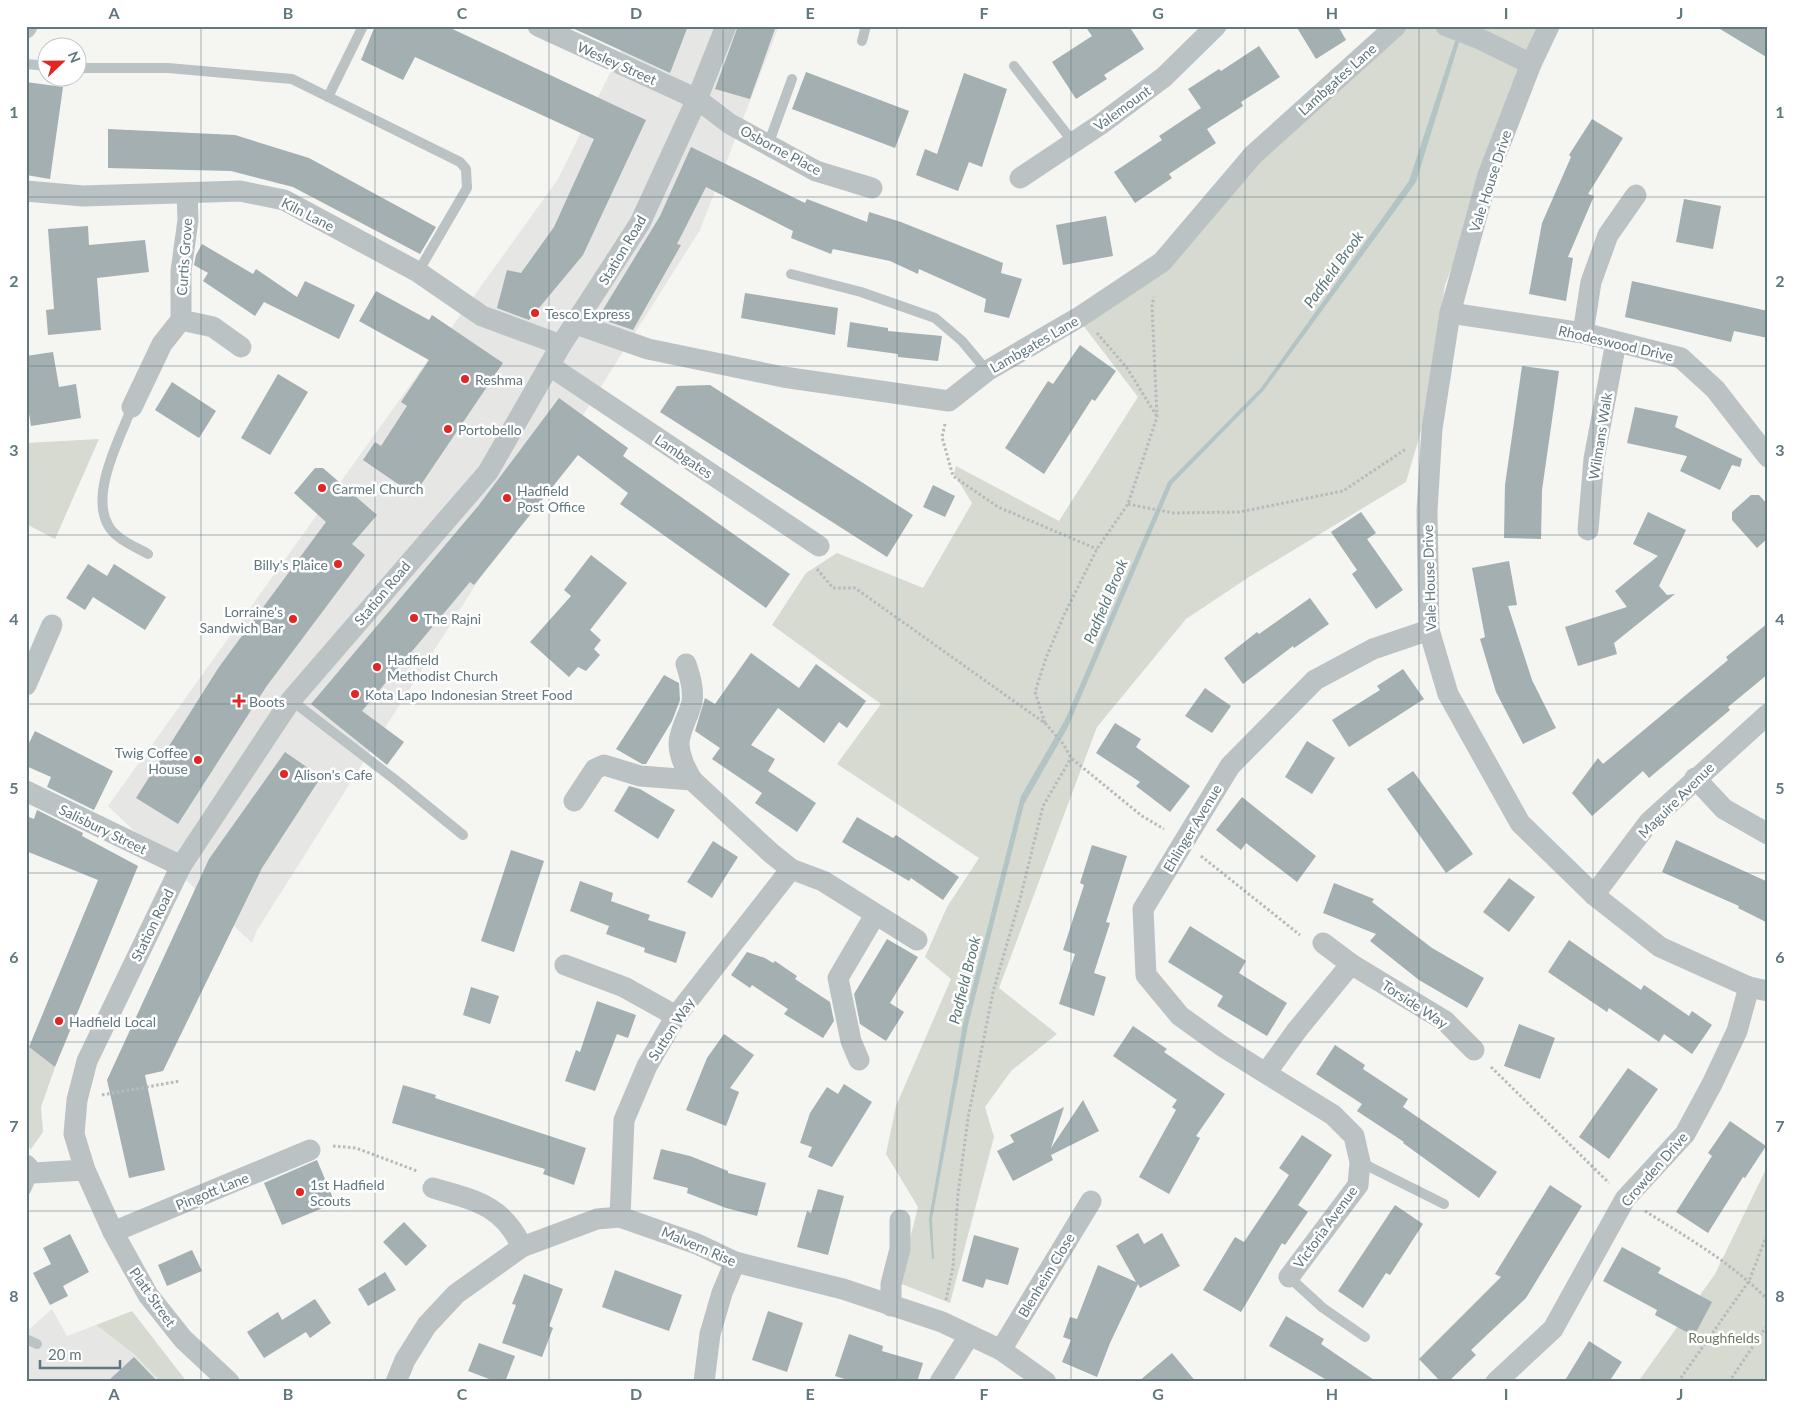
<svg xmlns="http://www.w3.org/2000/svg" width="1794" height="1408" viewBox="0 0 1794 1408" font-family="Lato,sans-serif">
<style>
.built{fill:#e6e6e5}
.green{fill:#d6dad1}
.water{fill:#b2c4c4}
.building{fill:#a3afb1}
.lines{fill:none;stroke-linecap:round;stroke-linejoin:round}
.path{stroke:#b6babc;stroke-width:3;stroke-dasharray:2.5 2.5;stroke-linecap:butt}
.lane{stroke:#bbc2c4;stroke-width:10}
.street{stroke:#bbc2c4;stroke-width:21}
.grid{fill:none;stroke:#60777d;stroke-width:1;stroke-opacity:0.55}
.poi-dot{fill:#e22625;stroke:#fff;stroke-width:2}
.labels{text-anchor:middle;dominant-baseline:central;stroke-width:5;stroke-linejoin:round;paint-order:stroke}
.street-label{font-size:14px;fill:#60777d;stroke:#fff}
.poi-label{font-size:14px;fill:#60777d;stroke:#fff;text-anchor:start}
.park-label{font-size:14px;fill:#6d7a63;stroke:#fff}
.water-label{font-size:15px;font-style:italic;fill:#5b7778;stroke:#fff}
.neatline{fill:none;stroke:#60777d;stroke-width:2}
.grid-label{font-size:16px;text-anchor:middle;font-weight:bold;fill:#60777d}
</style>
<rect width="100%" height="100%" fill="#f5f5f2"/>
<g class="built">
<polygon points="633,26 779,26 700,230 256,932 252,943 108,806 558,179"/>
<polygon points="52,1309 67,1336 96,1325 134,1354 161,1382 26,1382 26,1332"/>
</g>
<g class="green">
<polygon points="1397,26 1548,26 1531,61 1445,285 1424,421 1406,482 1249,577 1186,619 1097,727 999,988 1057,1034 1011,1071 985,1107 994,1137 950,1303 899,1283 918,1207 886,1154 896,1106 951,979 925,957 947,907 979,858 837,764 881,704 772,625 806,573 837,553 923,588 972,503 954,474 956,466 1059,521 1138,397 1079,320 1139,281 1256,155"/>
<polygon points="99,439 55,539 26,524 26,443"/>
<polygon points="29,1047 55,1067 41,1107 43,1132 31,1149 26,1145 26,1050"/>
<polygon points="1768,1165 1768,1382 1638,1382 1715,1274"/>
<polygon points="132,1311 187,1382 161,1382 134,1354 96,1325"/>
</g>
<polygon class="water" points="1460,26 1464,26 1416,182 1264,390 1172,484 1068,727 1024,804 968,1025 932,1219 934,1259 932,1259 929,1219 963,1024 1021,796 1065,720 1168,482 1261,388 1409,181"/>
<g class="building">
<polygon points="375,26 446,26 646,120 583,255 529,320 497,308 507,270 521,273 554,227 594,139 415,57 403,80 361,60"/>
<polygon points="568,26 688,26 670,73"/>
<polygon points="738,26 776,26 750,99 715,89"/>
<polygon points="1085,26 1129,26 1144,49 1104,75 1107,79 1076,99 1052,62 1092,36"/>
<polygon points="1296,26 1338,26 1346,40 1316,59"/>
<polygon points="1715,26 1768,26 1768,58"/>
<polygon points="1259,46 1280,77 1241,102 1243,106 1207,129 1216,143 1169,174 1172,178 1135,203 1114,172 1162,140 1159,136 1201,108 1188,89 1219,69 1221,71"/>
<polygon points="806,72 909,111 895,148 792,109"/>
<polygon points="964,73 1007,89 982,167 969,162 958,191 916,175 925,149 937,154"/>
<polygon points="26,82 63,87 50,179 26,175"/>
<polygon points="1592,119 1623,138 1588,194 1594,196 1568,257 1573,258 1566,301 1529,294 1542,223 1571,157 1569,155"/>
<polygon points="108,129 235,135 309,158 436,227 420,254 293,187 231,171 108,168"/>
<polygon points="691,147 805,203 807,199 867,222 869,212 901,222 1003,263 1001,273 1022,279 1009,318 984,312 986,299 919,269 918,274 890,261 833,249 831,254 791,238 793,231 706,187 677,244 681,245 633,330 598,318 660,216"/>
<polygon points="1684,199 1721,206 1713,249 1676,242"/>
<polygon points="1106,216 1113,256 1063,265 1056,225"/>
<polygon points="88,226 89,245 145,240 149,272 97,278 101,330 48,335 46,310 54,309 48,229"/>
<polygon points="202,244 253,274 256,269 297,297 305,281 355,305 339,339 264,302 255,316 203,281 208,273 194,265 196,255"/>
<polygon points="1632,281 1768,311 1768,338 1734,331 1731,342 1625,317"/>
<polygon points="376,291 429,320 432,315 503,363 414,495 363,460 375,442 381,446 407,406 401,402 429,360 359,321"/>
<polygon points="745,293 838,308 835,335 741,318"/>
<polygon points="850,322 888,328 888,331 942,336 938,361 898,357 898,354 847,347"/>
<polygon points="1080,345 1116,371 1095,401 1092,399 1044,474 1005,448 1048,381 1053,384"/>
<polygon points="53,352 59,387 76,384 81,418 31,426 26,395 26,356"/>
<polygon points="1522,366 1559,371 1542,490 1541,539 1504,538 1505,485"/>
<polygon points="278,374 308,392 270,455 241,438"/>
<polygon points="172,382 216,411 199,438 155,410"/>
<polygon points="710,385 913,515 887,557 660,412 677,386"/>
<polygon points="559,398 628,448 623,456 790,574 766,608 620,504 628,493 578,455 474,585 470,582 362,711 404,742 387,765 311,704 479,505"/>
<polygon points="1635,407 1678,416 1675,427 1742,459 1740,467 1732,465 1720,490 1680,471 1687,456 1627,443"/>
<polygon points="315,468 323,468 377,515 352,544 365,555 266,687 178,824 136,798 219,667 326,522 294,493"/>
<polygon points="933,485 955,496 945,517 923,507"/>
<polygon points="1751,495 1759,495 1768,505 1768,538 1757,548 1732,520 1732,512"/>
<polygon points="1361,512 1376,533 1367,539 1403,590 1376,609 1352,574 1357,570 1331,532"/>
<polygon points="1648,512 1686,530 1659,586 1667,595 1675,594 1614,643 1617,654 1578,666 1565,627 1627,607 1615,591 1658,556 1633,544"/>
<polygon points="591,555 627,583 590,630 601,640 594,649 600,655 586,671 578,667 569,677 530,642 571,596 564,590"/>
<polygon points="1509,561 1517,605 1508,606 1532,680 1556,728 1523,744 1496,692 1480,639 1485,637 1472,568"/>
<polygon points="88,564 107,576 114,564 166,597 145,630 93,597 85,610 66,598"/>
<polygon points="1310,598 1329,624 1294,648 1293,646 1243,684 1224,658 1257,632 1259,634"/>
<polygon points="1768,623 1768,674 1728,707 1730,710 1649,778 1643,771 1592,816 1572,793 1598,758 1603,764 1728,660 1726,657"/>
<polygon points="751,653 799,688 816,664 866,701 847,728 839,722 824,743 778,708 751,745 775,759 768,771 816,803 797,832 755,803 762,793 712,759 720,748 695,731 705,698 715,704"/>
<polygon points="1403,669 1424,699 1349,747 1332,720 1380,690 1377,686"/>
<polygon points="664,675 679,683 680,700 672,721 646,764 642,764 616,749"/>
<polygon points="1205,688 1231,706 1212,733 1185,716"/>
<polygon points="1115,723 1141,739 1136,747 1190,786 1170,812 1136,786 1140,782 1096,753"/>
<polygon points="35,731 113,771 94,810 47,787 51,777 26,766 26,749"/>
<polygon points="1307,741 1335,758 1312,794 1285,777"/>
<polygon points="285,752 321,777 262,868 163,1071 145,1075 165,1170 129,1178 107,1080 209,859"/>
<polygon points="1413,771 1473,854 1446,873 1387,789"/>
<polygon points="629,786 640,789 675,810 658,839 614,811"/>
<polygon points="1242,797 1316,856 1297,882 1246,843 1241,850 1216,830"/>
<polygon points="37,810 83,833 82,836 138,866 55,1067 29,1047 98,880 26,851 26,816 34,819"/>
<polygon points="857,817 893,838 896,835 959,877 943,900 911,878 909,881 842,842"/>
<polygon points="1676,840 1768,882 1768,923 1738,908 1739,906 1662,872"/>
<polygon points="713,841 738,857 712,898 687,882"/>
<polygon points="1092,845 1127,856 1106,922 1110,923 1094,973 1106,977 1094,1016 1059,1004 1075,954 1063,950 1084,885 1080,883"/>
<polygon points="511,850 544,861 514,952 481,941"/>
<polygon points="1509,878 1535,897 1509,932 1483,912"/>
<polygon points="580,881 613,893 611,901 650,915 648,920 686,932 676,963 644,952 645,948 606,934 609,926 570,911"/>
<polygon points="1334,883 1374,899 1372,902 1432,948 1484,978 1467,1008 1419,980 1370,941 1376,934 1323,913"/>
<polygon points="1190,926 1246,961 1239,973 1287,1003 1267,1036 1217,1006 1223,996 1168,962"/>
<polygon points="887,939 918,957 890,1003 904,1012 886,1041 860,1024 854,994"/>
<polygon points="1569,940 1641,990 1644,985 1689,1016 1692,1011 1712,1025 1692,1054 1664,1034 1659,1042 1609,1008 1607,1012 1548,972"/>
<polygon points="747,952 765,958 773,963 775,961 797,976 795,979 830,1002 834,1021 823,1038 784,1014 788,1009 752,985 750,988 731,975"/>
<polygon points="471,987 499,996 490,1024 463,1015"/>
<polygon points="597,1001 636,1015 628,1038 617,1034 595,1091 565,1081 576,1050 580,1052"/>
<polygon points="1519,1024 1555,1038 1540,1079 1504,1066"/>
<polygon points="1133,1026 1167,1049 1164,1052 1225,1094 1196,1136 1200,1138 1169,1194 1139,1177 1176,1110 1172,1107 1177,1100 1113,1056"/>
<polygon points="724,1034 754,1055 730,1088 739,1092 726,1126 686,1110 707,1058"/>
<polygon points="1335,1045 1365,1065 1363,1069 1408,1099 1403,1107 1497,1172 1479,1198 1403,1143 1404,1142 1357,1111 1362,1104 1316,1074"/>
<polygon points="1628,1068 1658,1089 1609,1159 1579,1137"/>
<polygon points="844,1084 872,1102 832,1167 808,1157 812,1147 800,1143 810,1113 827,1087 838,1094"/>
<polygon points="403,1085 436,1095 435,1098 586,1148 574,1185 543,1174 545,1169 392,1123"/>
<polygon points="1083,1100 1099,1131 1051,1155 1053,1160 1013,1181 997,1151 1014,1142 1010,1135 1064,1107 1051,1148"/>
<polygon points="1730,1121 1766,1146 1745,1178 1743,1177 1708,1233 1676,1212 1712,1156 1708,1153"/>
<polygon points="1302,1135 1332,1155 1298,1205 1308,1212 1285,1245 1282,1243 1241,1312 1203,1290 1235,1237 1244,1242 1289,1175 1279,1168"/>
<polygon points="661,1149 690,1156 728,1171 728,1173 766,1183 757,1216 726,1208 687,1193 688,1188 653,1179"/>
<polygon points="317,1160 335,1203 282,1225 264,1183"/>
<polygon points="1550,1185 1582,1206 1526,1298 1471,1350 1476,1355 1448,1382 1441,1382 1419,1359 1501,1277 1495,1274"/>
<polygon points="818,1189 844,1196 828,1255 797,1247 807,1211 811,1213"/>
<polygon points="1395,1205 1423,1224 1390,1275 1386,1273 1363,1308 1338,1291"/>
<polygon points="404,1222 427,1246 406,1266 383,1242"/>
<polygon points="1138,1233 1144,1244 1162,1233 1180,1266 1140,1288 1138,1284 1110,1343 1097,1377 1062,1362 1071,1340 1063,1337 1070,1317 1077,1319 1098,1265 1136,1282 1116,1246"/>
<polygon points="70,1234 89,1272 63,1286 68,1296 50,1305 33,1273 51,1264 43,1248"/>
<polygon points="974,1235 1019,1248 1008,1285 986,1279 983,1288 962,1281"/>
<polygon points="1622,1247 1661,1268 1658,1273 1712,1302 1694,1336 1655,1315 1657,1310 1603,1281"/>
<polygon points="192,1250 202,1271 167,1286 158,1265"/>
<polygon points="615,1270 682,1295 669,1331 602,1307"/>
<polygon points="385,1272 396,1290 368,1306 358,1289"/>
<polygon points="524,1274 563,1289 549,1326 553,1328 542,1357 502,1343 516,1305 512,1304"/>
<polygon points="315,1299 331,1323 310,1338 306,1332 264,1358 247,1332 278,1312 282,1320"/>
<polygon points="768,1311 803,1323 787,1372 752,1360"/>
<polygon points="1286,1316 1324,1339 1321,1344 1377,1382 1330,1382 1269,1346"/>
<polygon points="849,1334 883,1346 882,1351 923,1363 917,1382 854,1382 835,1376"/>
<polygon points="1589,1341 1622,1362 1609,1382 1564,1382"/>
<polygon points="479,1343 515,1356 505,1382 497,1382 468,1371"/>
<polygon points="1172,1353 1196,1382 1138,1382"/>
<polygon points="134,1357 158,1382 107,1382"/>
</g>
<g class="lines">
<g class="path">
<polyline points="1097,333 1127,368 1156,415"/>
<polyline points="945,424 942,437 953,476 998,507 1097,549"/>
<polyline points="1128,504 1173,513 1239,512 1343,491 1406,449"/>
<polyline points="817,569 833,588 855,588 1046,724 1064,745 1071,758 1142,816 1164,829"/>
<polyline points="1045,723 1035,692 1046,658 1064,615 1097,549 1128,504 1157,417 1152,305 1154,297"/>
<polyline points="1201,856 1300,935"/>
<polyline points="1491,1067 1609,1183"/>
<polyline points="102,1095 180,1081"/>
<polyline points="333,1146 356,1148 417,1171"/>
<path d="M1645 1211C1688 1238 1732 1263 1768 1300"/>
<polyline points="946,1300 953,1267 958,1194 968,1118 993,992 1020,899 1043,806 1071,758"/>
<polyline points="1678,1382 1749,1281 1768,1232"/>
<polyline points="1729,1382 1768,1324"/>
</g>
<g class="lane">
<polyline points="862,41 866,26"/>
<polyline points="26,64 48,66"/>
<polyline points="1014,66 1073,142"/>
<polyline points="78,68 168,68 292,79 460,162 466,169 467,188 418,272"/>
<polyline points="328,97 363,26"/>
<polyline points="768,145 792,79"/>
<polyline points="791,274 861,292 935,318 962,341 987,371"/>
<path d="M132 407C120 438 90 493 108 525 115 539 136 547 148 554"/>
<polyline points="291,700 398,782 463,835"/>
<polyline points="1360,1162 1444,1204"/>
<polyline points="26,1190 33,1173"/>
<polyline points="1289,1277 1323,1308 1365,1337"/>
<polyline points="26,1339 37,1344"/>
</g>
<g class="street">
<polyline points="538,26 697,99 730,124 816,171 872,188"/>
<polyline points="1446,26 1480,39 1531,64"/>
<polyline points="1549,26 1531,64 1488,175 1450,313 1432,429 1427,511 1429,630 1448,694 1520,823 1594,895 1660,947 1749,987 1768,991"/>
<polyline points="26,28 27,26"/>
<polyline points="1020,178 1101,124 1164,77 1216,26"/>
<polyline points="26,191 83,196 240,191 284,200 418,272 482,316 561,345"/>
<polyline points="1450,313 1583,333 1681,358 1715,389 1768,457"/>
<polyline points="181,320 213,327 241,347"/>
<polyline points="576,324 648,349 783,377 949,401 987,371 1081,316 1162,262 1253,155 1396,26"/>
<polyline points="1583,333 1591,282 1608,235 1636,195"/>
<polyline points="550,366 819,546"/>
<polyline points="132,407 162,344 181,320 181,271 188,220 187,193"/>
<polyline points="1588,530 1594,459 1616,342"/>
<path d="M686 664C690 676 694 689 692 702 689 716 680 728 679 743 679 757 686 769 692 780"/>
<polyline points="26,685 52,625"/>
<polyline points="1695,778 1724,809 1768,834"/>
<polyline points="26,791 181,866"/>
<polyline points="574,801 595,769 604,765 640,776 692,780 771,853 791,869 823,881 917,940"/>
<polyline points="1594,895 1649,822 1768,714"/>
<polyline points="1323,943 1351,964 1445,1021 1474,1050"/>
<polyline points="565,965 624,987 676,1016"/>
<polyline points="859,1060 851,1041 838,978 875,915"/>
<polyline points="1266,1073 1297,1030 1351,964"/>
<polyline points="26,1165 33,1173 85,1170"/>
<path d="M433 1188C474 1200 503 1205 522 1247"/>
<polyline points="620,1217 624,1120 647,1066 676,1016 791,869"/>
<polyline points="113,1232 310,1150"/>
<polyline points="1289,1277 1358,1185 1360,1162 1354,1136 1333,1115 1222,1046 1180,1016 1146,975 1143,909 1230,766 1315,680 1373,649 1429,630"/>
<polyline points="891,1306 891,1284 900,1249 900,1220"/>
<polyline points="1001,1350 1091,1201"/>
<polyline points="229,1382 183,1339 148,1295 113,1232 85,1170 74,1134 77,1100 87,1061 181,866 291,700 488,472 561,345 640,223 697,99 726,26"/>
<polyline points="396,1382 405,1360 427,1325 456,1294 522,1247 597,1219 620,1217 697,1244 735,1262 843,1289 942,1322 1001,1350 1046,1382"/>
<polyline points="704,1382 710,1334 722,1293 735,1262"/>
<polyline points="940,1382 969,1336"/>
<polyline points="1496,1382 1553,1329 1625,1199 1685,1134 1712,1084 1737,1031 1749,987"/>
</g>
</g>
<path class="grid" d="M201 26V1382M375 26V1382M549 26V1382M723 26V1382M897 26V1382M1071 26V1382M1245 26V1382M1419 26V1382M1593 26V1382M26 197H1768M26 366H1768M26 535H1768M26 704H1768M26 873H1768M26 1042H1768M26 1211H1768"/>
<g class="poi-dot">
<circle cx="535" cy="313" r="5"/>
<circle cx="465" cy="379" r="5"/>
<circle cx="448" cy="429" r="5"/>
<circle cx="322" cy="488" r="5"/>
<circle cx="507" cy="498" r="5"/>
<circle cx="338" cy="564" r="5"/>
<circle cx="414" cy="618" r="5"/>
<circle cx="293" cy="619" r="5"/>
<circle cx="377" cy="667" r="5"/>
<circle cx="355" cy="694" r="5"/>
<path d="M236.5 693.5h5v5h5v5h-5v5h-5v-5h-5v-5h5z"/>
<circle cx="198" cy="760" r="5"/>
<circle cx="284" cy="774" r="5"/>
<circle cx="59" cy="1021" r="5"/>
<circle cx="300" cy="1192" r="5"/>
</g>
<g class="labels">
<g class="street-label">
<text transform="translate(617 63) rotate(24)">Wesley Street</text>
<text transform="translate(1337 79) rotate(-42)">Lambgates Lane</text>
<text transform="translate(1122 108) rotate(-36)">Valemount</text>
<text transform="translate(781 150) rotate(28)">Osborne Place</text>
<text transform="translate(1490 181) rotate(-72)">Vale House Drive</text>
<text transform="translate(308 214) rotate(27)">Kiln Lane</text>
<text transform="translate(622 250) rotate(-59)">Station Road</text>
<text transform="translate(184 257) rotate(-86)">Curtis Grove</text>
<text transform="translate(1616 343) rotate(13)">Rhodeswood Drive</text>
<text transform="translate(1034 344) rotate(-30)">Lambgates Lane</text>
<text transform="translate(1600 436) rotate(-81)">Wilmans Walk</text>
<text transform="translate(684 456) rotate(34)">Lambgates</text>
<text transform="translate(1429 578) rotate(-92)">Vale House Drive</text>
<text transform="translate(382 593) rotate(-50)">Station Road</text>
<text transform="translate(1676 800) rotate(-45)">Maguire Avenue</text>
<text transform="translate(1192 828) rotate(-59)">Ehlinger Avenue</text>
<text transform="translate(103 829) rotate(26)">Salisbury Street</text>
<text transform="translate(152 925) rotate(-64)">Station Road</text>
<text transform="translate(1415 1004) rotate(33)">Torside Way</text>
<text transform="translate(671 1029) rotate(-57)">Sutton Way</text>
<text transform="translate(1654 1169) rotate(-49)">Crowden Drive</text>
<text transform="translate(212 1191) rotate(-22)">Pingott Lane</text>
<text transform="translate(1325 1227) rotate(-54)">Victoria Avenue</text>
<text transform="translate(699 1246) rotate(23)">Malvern Rise</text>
<text transform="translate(1046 1275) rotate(-59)">Blenheim Close</text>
<text transform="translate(153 1297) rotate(55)">Platt Street</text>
</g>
<g class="poi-label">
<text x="545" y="313">Tesco Express</text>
<text x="475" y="379">Reshma</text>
<text x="458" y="429">Portobello</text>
<text x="332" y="488">Carmel Church</text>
<text x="517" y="490">Hadfield<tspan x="517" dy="16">Post Office</tspan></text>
<text x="328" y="564" text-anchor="end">Billy's Plaice</text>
<text x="283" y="611" text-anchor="end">Lorraine's<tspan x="283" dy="16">Sandwich Bar</tspan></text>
<text x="424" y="618">The Rajni</text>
<text x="387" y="659">Hadfield<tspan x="387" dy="16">Methodist Church</tspan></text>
<text x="365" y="694">Kota Lapo Indonesian Street Food</text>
<text x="249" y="701">Boots</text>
<text x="188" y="752" text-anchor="end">Twig Coffee<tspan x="188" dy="16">House</tspan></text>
<text x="294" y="774">Alison's Cafe</text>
<text x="69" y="1021">Hadfield Local</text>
<text x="310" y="1184">1st Hadfield<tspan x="310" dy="16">Scouts</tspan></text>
</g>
<g class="park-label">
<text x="1724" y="1337">Roughfields</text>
</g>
<g class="water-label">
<text transform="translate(1333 269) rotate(-54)">Padfield Brook</text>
<text transform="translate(1105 601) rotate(-67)">Padfield Brook</text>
<text transform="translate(964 980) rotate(-76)">Padfield Brook</text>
</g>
</g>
<rect width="1794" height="1408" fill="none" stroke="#ffffff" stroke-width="55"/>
<g transform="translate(62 62) rotate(68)"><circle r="24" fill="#ffffff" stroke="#bfc9cb"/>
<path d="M0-4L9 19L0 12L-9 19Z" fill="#e22625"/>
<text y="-8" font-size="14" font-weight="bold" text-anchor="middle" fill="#60777d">N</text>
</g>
<path d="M40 1360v8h80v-8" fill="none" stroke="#60777d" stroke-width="2.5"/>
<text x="48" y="1360" font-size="15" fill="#60777d" stroke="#ffffff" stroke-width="4" paint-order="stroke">20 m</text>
<rect x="28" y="28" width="1738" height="1352" class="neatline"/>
<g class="grid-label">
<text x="114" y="19">A</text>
<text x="288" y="19">B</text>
<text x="462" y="19">C</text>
<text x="636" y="19">D</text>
<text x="810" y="19">E</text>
<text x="984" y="19">F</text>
<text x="1158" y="19">G</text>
<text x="1332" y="19">H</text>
<text x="1506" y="19">I</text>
<text x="1680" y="19">J</text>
<text x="14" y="118">1</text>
<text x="1780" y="118">1</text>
<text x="14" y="287">2</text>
<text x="1780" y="287">2</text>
<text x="14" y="456">3</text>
<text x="1780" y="456">3</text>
<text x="14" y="625">4</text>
<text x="1780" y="625">4</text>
<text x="14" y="794">5</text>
<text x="1780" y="794">5</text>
<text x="14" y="963">6</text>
<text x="1780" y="963">6</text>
<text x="14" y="1132">7</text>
<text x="1780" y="1132">7</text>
<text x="14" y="1302">8</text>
<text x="1780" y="1302">8</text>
<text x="114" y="1400">A</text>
<text x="288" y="1400">B</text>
<text x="462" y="1400">C</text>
<text x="636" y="1400">D</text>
<text x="810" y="1400">E</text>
<text x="984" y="1400">F</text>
<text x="1158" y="1400">G</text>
<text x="1332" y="1400">H</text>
<text x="1506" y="1400">I</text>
<text x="1680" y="1400">J</text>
</g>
</svg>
